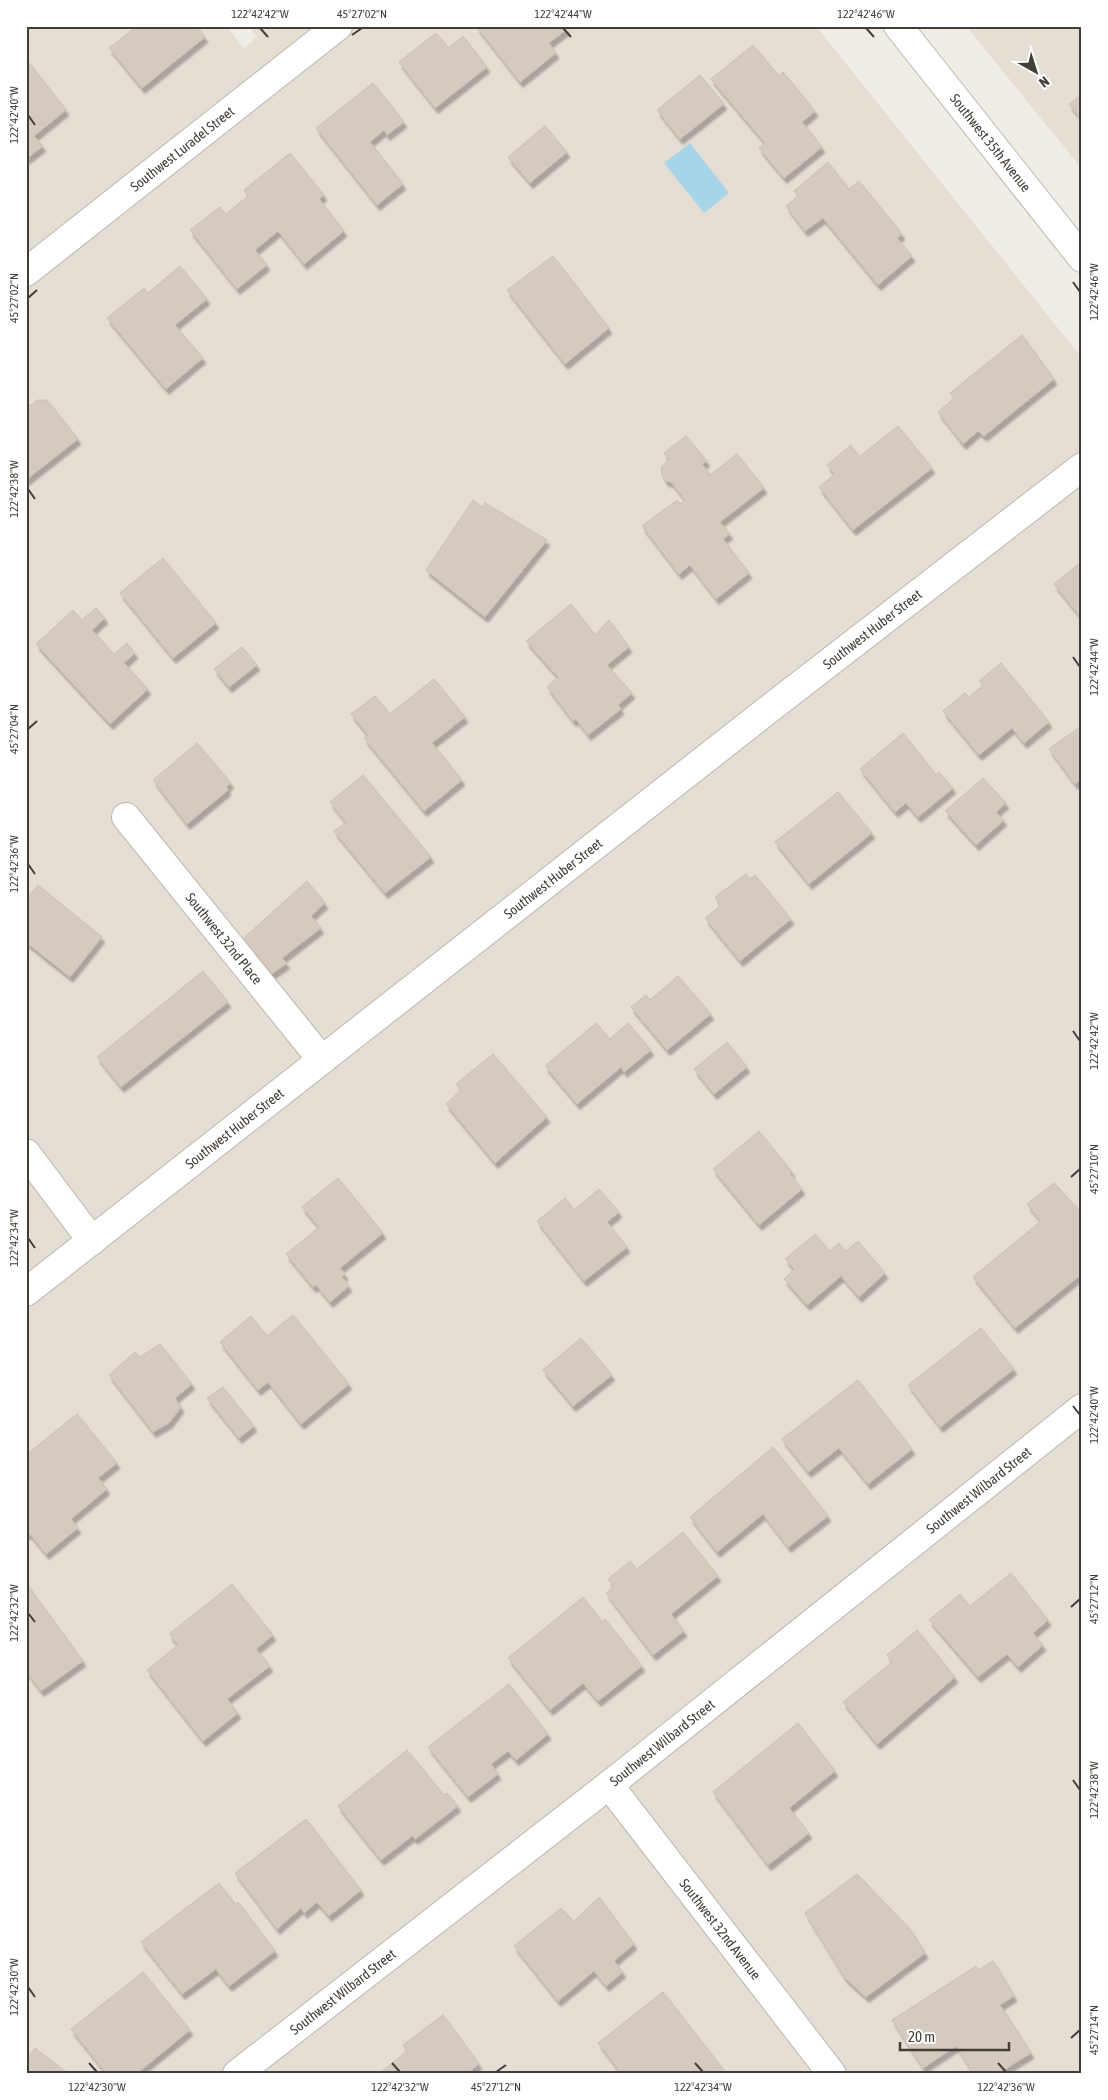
<svg xmlns="http://www.w3.org/2000/svg" width="1108" height="2100" viewBox="0 0 1108 2100" font-family="'Asap Condensed',sans-serif">
<style>
.residential{fill:#e5ded5}
.water{fill:#a8d4e8}
.building{fill:#d5cac0;stroke:#ccbfb1;filter:url(#shadow)}
.lines{fill:none;stroke-linecap:round;stroke-linejoin:round}
.minor-casing{stroke:#bfb7ad;stroke-width:30}
.tertiary-casing{stroke:#bfb7ad;stroke-width:30}
.minor{stroke:#fff;stroke-width:28}
.tertiary{stroke:#fff;stroke-width:28}
.ticks{fill:none;stroke:#433d36;stroke-width:2}
.labels{text-anchor:middle;dominant-baseline:central;stroke-width:4;stroke-linejoin:round;paint-order:stroke}
.street-label{font-size:14px;fill:#433d36;stroke:#fff}
.neatline{fill:none;stroke:#433d36;stroke-width:2}
.ticks-label{font-size:12px;text-anchor:middle;fill:#433d36}
</style>
<defs>
<filter id="shadow"><feDropShadow dx="3" dy="5.5" stdDeviation="1" flood-color="#0004"/></filter>
</defs>
<rect width="100%" height="100%" fill="#f1ede6"/>
<g class="residential">
<polygon points="26,26 226,26 244,48 257,37 248,26 816,26 1082,358 1082,2074 26,2074"/>
<polygon points="966,26 1082,26 1082,169"/>
</g>
<polygon class="water" points="690,143 729,193 704,213 664,163"/>
<g class="building">
<polygon points="137,26 196,26 205,37 142,88 109,48"/>
<polygon points="476,26 564,26 567,29 549,43 556,53 520,82"/>
<polygon points="436,33 449,48 463,36 487,67 435,108 399,62"/>
<polygon points="753,45 779,76 783,72 815,111 802,122 822,147 784,178 759,148 765,143 711,79"/>
<polygon points="26,59 66,110 34,136 43,146 26,159"/>
<polygon points="700,75 724,104 680,139 657,110"/>
<polygon points="373,83 404,122 387,135 384,130 370,142 403,184 377,205 316,128"/>
<polygon points="1082,95 1082,120 1069,104"/>
<polygon points="545,126 567,152 530,183 508,157"/>
<polygon points="290,153 324,195 319,199 344,231 304,264 278,231 255,250 267,265 237,289 190,230 220,207 226,214 248,196 244,190"/>
<polygon points="828,162 849,189 859,181 902,234 897,238 912,256 878,285 823,218 805,231 786,206 798,196 794,191"/>
<polygon points="553,256 609,328 565,364 507,290"/>
<polygon points="180,266 207,299 175,325 203,358 166,389 107,318 144,288 148,293"/>
<polygon points="1022,335 1054,379 984,436 978,431 963,444 938,412 954,398 950,393"/>
<polygon points="38,400 47,400 78,439 26,480 26,417 29,406"/>
<polygon points="898,426 932,468 853,530 819,487 835,474 827,465 851,445 859,457"/>
<polygon points="686,436 707,461 702,464 710,475 737,454 764,488 720,522 730,534 723,539 749,573 716,599 690,565 679,574 642,526 677,500 680,504 685,500 671,482 666,481 662,475 661,467 669,460 664,453"/>
<polygon points="473,500 482,507 485,503 547,540 485,617 426,570"/>
<polygon points="163,558 216,623 173,658 120,593"/>
<polygon points="1080,563 1082,565 1082,619 1054,584"/>
<polygon points="571,604 595,635 609,620 629,647 607,665 632,693 618,705 621,709 588,735 576,719 573,721 547,687 558,677 526,641"/>
<polygon points="96,608 105,618 92,630 114,654 127,643 135,653 124,663 148,689 110,724 36,644 73,610 82,620"/>
<polygon points="242,647 257,665 229,687 214,669"/>
<polygon points="1001,663 1049,722 1024,743 1012,728 979,755 943,711 965,693 969,697 983,685 979,681"/>
<polygon points="434,679 465,717 432,743 462,780 424,811 364,738 368,735 351,714 375,696 390,714"/>
<polygon points="1080,727 1082,729 1082,778 1075,784 1049,749"/>
<polygon points="903,733 936,775 939,772 953,788 918,817 906,803 895,812 860,769"/>
<polygon points="197,743 231,783 226,787 228,790 187,824 153,780"/>
<polygon points="363,775 431,857 385,893 334,831 346,822 330,802"/>
<polygon points="983,778 1006,803 996,812 1004,820 976,845 945,811"/>
<polygon points="838,792 872,833 809,884 775,842"/>
<polygon points="746,874 750,879 755,875 791,919 740,961 705,918 721,905 715,897"/>
<polygon points="307,881 325,903 311,916 321,928 282,958 287,963 266,978 237,944"/>
<polygon points="38,885 102,937 70,977 26,942 26,899"/>
<polygon points="203,971 228,1002 121,1087 97,1057"/>
<polygon points="678,976 711,1014 667,1050 631,1007 646,995 650,1000"/>
<polygon points="596,1023 610,1039 628,1023 651,1050 624,1072 621,1067 577,1104 545,1066"/>
<polygon points="727,1042 747,1067 714,1094 694,1069"/>
<polygon points="493,1054 547,1117 495,1163 446,1104 461,1090 456,1084"/>
<polygon points="759,1131 792,1172 790,1174 802,1189 759,1225 713,1169"/>
<polygon points="338,1178 383,1233 340,1268 345,1274 342,1277 349,1286 330,1302 316,1285 313,1287 286,1254 319,1227 302,1207"/>
<polygon points="1054,1183 1082,1213 1082,1281 1078,1277 1015,1328 973,1277 1041,1221 1027,1204"/>
<polygon points="599,1189 619,1212 607,1222 627,1247 584,1281 537,1221 565,1198 574,1210"/>
<polygon points="815,1234 830,1251 839,1243 846,1251 858,1241 885,1273 859,1297 841,1276 807,1305 784,1279 794,1269 785,1259"/>
<polygon points="293,1315 349,1384 301,1424 268,1382 258,1390 220,1342 251,1316 267,1336"/>
<polygon points="981,1328 1014,1369 940,1427 908,1385"/>
<polygon points="581,1338 612,1375 573,1406 543,1370"/>
<polygon points="160,1344 192,1384 175,1398 181,1407 169,1423 153,1432 109,1375 135,1352 140,1357"/>
<polygon points="858,1380 912,1449 868,1484 839,1448 808,1472 782,1439"/>
<polygon points="223,1387 254,1426 239,1438 207,1398"/>
<polygon points="77,1414 117,1463 98,1478 107,1489 71,1519 78,1528 46,1554 29,1533 26,1535 26,1455"/>
<polygon points="773,1447 828,1516 788,1547 763,1514 717,1552 690,1517"/>
<polygon points="683,1532 718,1576 671,1614 684,1631 653,1655 606,1593 614,1587 608,1579 630,1561 637,1569"/>
<polygon points="1011,1573 1048,1620 1033,1633 1043,1645 1018,1667 1007,1654 978,1677 929,1620 960,1594 970,1606"/>
<polygon points="26,1583 83,1661 41,1691 26,1671"/>
<polygon points="232,1584 273,1635 256,1649 270,1666 227,1699 238,1713 203,1741 147,1670 178,1645 169,1634"/>
<polygon points="583,1597 602,1622 605,1619 642,1666 598,1701 583,1683 550,1710 508,1658"/>
<polygon points="917,1630 955,1677 877,1744 843,1702 892,1662 887,1655"/>
<polygon points="509,1684 548,1734 516,1760 508,1751 491,1764 498,1774 468,1797 428,1747"/>
<polygon points="798,1723 835,1771 789,1808 809,1833 768,1865 713,1792"/>
<polygon points="407,1750 444,1795 447,1793 458,1806 415,1839 412,1836 381,1860 338,1806"/>
<polygon points="306,1819 361,1890 329,1916 317,1902 304,1913 301,1908 277,1929 235,1873"/>
<polygon points="857,1874 910,1929 925,1953 866,1997 845,1978 805,1913"/>
<polygon points="219,1883 236,1905 238,1902 275,1951 229,1986 216,1969 182,1994 141,1942"/>
<polygon points="599,1897 634,1944 614,1961 623,1972 606,1986 594,1971 558,2001 514,1946 561,1908 574,1921"/>
<polygon points="993,1961 1014,1996 1000,2005 1031,2053 997,2074 974,2074 956,2046 923,2068 892,2020 976,1966 978,1970"/>
<polygon points="143,1972 190,2030 136,2074 107,2074 71,2029"/>
<polygon points="663,1992 727,2074 622,2074 598,2043"/>
<polygon points="443,2015 479,2064 466,2074 379,2074 407,2051 403,2045"/>
<polygon points="35,2048 69,2074 26,2074 26,2060"/>
</g>
<g class="lines">
<g class="minor-casing">
<g id="minor">
<path id="s1" d="M26 272 338 26"/>
<path id="s2" d="M126 817 322 1060"/>
<polyline points="26,1153 92,1241"/>
<path id="s3" d="M26 1292 769 709 1082 467"/>
<path id="s4" d="M609 1785 832 2074"/>
<path id="s5" d="M237 2074 609 1785 1082 1408"/>
</g>
</g>
<g class="tertiary-casing">
<g id="tertiary">
<path id="s6" d="M898 26 1082 258"/>
</g>
</g>
<use href="#minor" class="minor"/>
<use href="#tertiary" class="tertiary"/>
</g>
<path class="ticks" d="M260 28 268 37M563 28 571 37M866 28 874 37M352 35 362 28M28 115 35 125M1073 282 1080 292M28 298 37 290M28 489 35 499M1073 657 1080 667M28 729 37 721M28 864 35 874M1073 1031 1080 1041M1071 1177 1080 1169M28 1238 35 1248M1073 1406 1080 1415M1071 1607 1080 1599M28 1613 35 1622M1073 1780 1080 1790M28 1987 35 1997M1071 2038 1080 2030M89 2063 97 2072M392 2063 400 2072M695 2063 703 2072M998 2063 1006 2072M496 2072 506 2065"/>
<g class="labels">
<g class="street-label">
<text stroke="none"><textPath href="#s6" startOffset="149">Southwest 35th Avenue</textPath></text>
<text stroke="none"><textPath href="#s1" startOffset="199">Southwest Luradel Street</textPath></text>
<text stroke="none"><textPath href="#s3" startOffset="1075">Southwest Huber Street</textPath></text>
<text stroke="none"><textPath href="#s3" startOffset="670">Southwest Huber Street</textPath></text>
<text stroke="none"><textPath href="#s2" startOffset="156">Southwest 32nd Place</textPath></text>
<text stroke="none"><textPath href="#s3" startOffset="265">Southwest Huber Street</textPath></text>
<text stroke="none"><textPath href="#s5" startOffset="944">Southwest Wilbard Street</textPath></text>
<text stroke="none"><textPath href="#s5" startOffset="539">Southwest Wilbard Street</textPath></text>
<text stroke="none"><textPath href="#s4" startOffset="182">Southwest 32nd Avenue</textPath></text>
<text stroke="none"><textPath href="#s5" startOffset="134">Southwest Wilbard Street</textPath></text>
</g>
</g>
<rect width="1108" height="2100" fill="none" stroke="#ffffff" stroke-width="55"/>
<g transform="translate(1036 72) rotate(141)" stroke="#ffffff" stroke-width="4" paint-order="stroke">
<path d="M0-4L9 19L0 12L-9 19Z" fill="#433d36"/>
<text y="-8" font-size="14" font-weight="bold" text-anchor="middle" fill="#433d36">N</text>
</g>
<path d="M900 2042v8h109v-8" fill="none" stroke="#433d36" stroke-width="2.5"/>
<text x="908" y="2042" font-size="15" fill="#433d36" stroke="#ffffff" stroke-width="4" paint-order="stroke">20 m</text>
<rect x="28" y="28" width="1052" height="2044" class="neatline"/>
<g class="ticks-label">
<text x="260" y="18">122°42'42"W</text>
<text x="362" y="18">45°27'02"N</text>
<text x="563" y="18">122°42'44"W</text>
<text x="866" y="18">122°42'46"W</text>
<text transform="translate(14 115) rotate(-90)" y="4">122°42'40"W</text>
<text transform="translate(1094 292) rotate(-90)" y="4">122°42'46"W</text>
<text transform="translate(14 298) rotate(-90)" y="4">45°27'02"N</text>
<text transform="translate(14 489) rotate(-90)" y="4">122°42'38"W</text>
<text transform="translate(1094 667) rotate(-90)" y="4">122°42'44"W</text>
<text transform="translate(14 729) rotate(-90)" y="4">45°27'04"N</text>
<text transform="translate(14 864) rotate(-90)" y="4">122°42'36"W</text>
<text transform="translate(1094 1041) rotate(-90)" y="4">122°42'42"W</text>
<text transform="translate(1094 1169) rotate(-90)" y="4">45°27'10"N</text>
<text transform="translate(14 1238) rotate(-90)" y="4">122°42'34"W</text>
<text transform="translate(1094 1415) rotate(-90)" y="4">122°42'40"W</text>
<text transform="translate(1094 1599) rotate(-90)" y="4">45°27'12"N</text>
<text transform="translate(14 1613) rotate(-90)" y="4">122°42'32"W</text>
<text transform="translate(1094 1790) rotate(-90)" y="4">122°42'38"W</text>
<text transform="translate(14 1987) rotate(-90)" y="4">122°42'30"W</text>
<text transform="translate(1094 2030) rotate(-90)" y="4">45°27'14"N</text>
<text x="97" y="2091">122°42'30"W</text>
<text x="400" y="2091">122°42'32"W</text>
<text x="496" y="2091">45°27'12"N</text>
<text x="703" y="2091">122°42'34"W</text>
<text x="1006" y="2091">122°42'36"W</text>
</g>
</svg>
